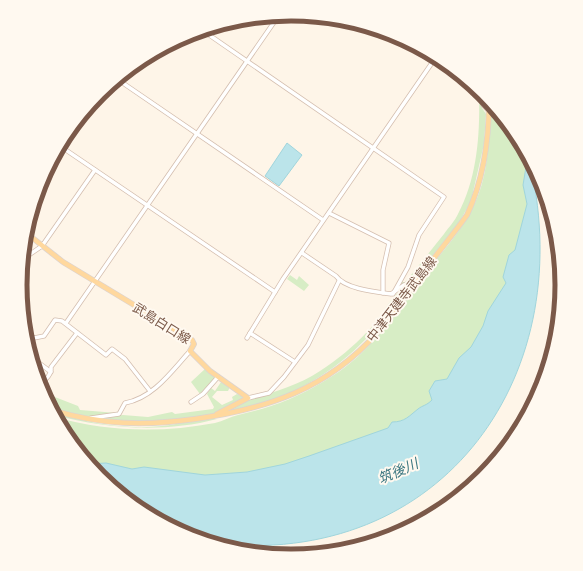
<svg xmlns="http://www.w3.org/2000/svg" width="583" height="571" viewBox="0 0 583 571" font-family="Cabin,'Noto Sans JP',sans-serif">
<style>
.green{fill:#d7edc5}
.water{fill:#bbe4ea;stroke:#a0d5dc}
.lines{fill:none;stroke-linecap:round;stroke-linejoin:round}
.minor-casing{stroke:#d4beaf;stroke-width:5}
.major-casing{stroke:#ddd4d0;stroke-width:6}
.minor{stroke:#fff;stroke-width:3.5}
.major{stroke:#ffd89e;stroke-width:4.5}
.labels{text-anchor:middle;dominant-baseline:central;stroke-width:4;stroke-linejoin:round;paint-order:stroke}
.street-label{font-size:13px;fill:#7b5949;stroke:#fff9f0}
.water-label{font-size:14px;font-style:italic;fill:#3c7781;stroke:#fff9f0}
.rim{fill:none;stroke:#7b5949;stroke-width:5}
</style>
<rect width="100%" height="100%" fill="#fef5e8"/>
<g class="green">
<path d="M479 91 482 108 486 114 484 144 471 201 460 221 414 279 396 291 402 282H405C419 266 431 250 444 234 448 228 455 221 458 214 478 176 480 133 479 91Z"/>
<path d="M491 103 517 135 533 164 520 265 448 390 400 426 284 466 205 479 126 473 89 465 66 436 55 417C107 432 162 433 215 423 223 421 230 417 238 415 249 412 260 410 271 406 294 399 319 385 340 371 373 348 395 313 419 281 438 256 462 232 475 203 489 173 489 136 491 103Z"/>
<polygon points="290,275 297,280 299,276 309,285 304,291 287,279"/>
<path d="M412 284C378 326 357 356 309 383 296 390 282 398 268 402 252 407 236 410 220 414 230 409 240 403 250 400 276 391 297 386 320 371 337 360 354 346 367 332 383 317 390 292 412 284Z"/>
<polygon points="206,368 216,377 200,394 191,382"/>
<polygon points="221,382 230,387 228,391 217,391 212,397 222,405 233,400 232,397 237,394 243,397 241,401 209,416 158,422 130,422 94,418 123,415 148,417 172,412 175,414 213,409 214,407 207,394 211,388 215,391"/>
<polygon points="42,392 78,406 80,410 117,413 86,417 50,408"/>
<path d="M53 412C87 423 127 430 162 426 180 424 200 418 217 419 165 433 106 429 54 415Z"/>
</g>
<g class="water">
<polygon points="287,143 302,155 279,186 265,176"/>
<path d="M528 155C583 371 445 571 210 543 164 529 119 502 89 464L106 463 132 469 144 467 205 475 247 472 285 464 309 456 388 428 392 422C405 422 409 416 418 409 423 405 426 406 432 400L429 391 435 381 447 379 459 358 471 347 483 326 488 311 506 283 503 277 509 255 515 250 527 204 523 185Z"/>
</g>
<g class="lines">
<g class="minor-casing">
<g id="minor">
<polyline points="202,30 444,197 419,235 408,267 393,294"/>
<polyline points="416,46 461,75"/>
<polyline points="117,79 323,220"/>
<polyline points="482,92 483,105 489,111"/>
<polyline points="60,146 275,292"/>
<polyline points="329,213 389,243 383,270 383,293"/>
<path d="M302 253 336 276C345 289 376 292 391 294L404 285 417 281"/>
<polyline points="23,259 42,246 95,170"/>
<polyline points="66,323 279,15"/>
<polyline points="24,330 34,338 44,336 55,320 62,321 106,355 112,349 125,359 150,391"/>
<polyline points="250,333 295,362"/>
<polyline points="247,338 283,279 436,57"/>
<polyline points="31,357 51,372"/>
<path d="M39 385C45 380 52 375 51 367L77 333"/>
<polyline points="248,398 269,393 284,377 308,345 339,281"/>
<polyline points="191,402 203,394 218,377"/>
<path d="M91 418 119 414 125 403C153 398 171 372 190 351"/>
</g>
</g>
<g class="major-casing">
<g id="major">
<polyline points="25,232 63,262 192,340 194,344 190,351 210,371 248,398 217,414"/>
<path d="M52 410C101 425 145 426 195 419 267 409 327 389 377 333 393 314 408 293 423 273 437 253 453 235 467 215 484 179 489 139 489 100"/>
</g>
</g>
<use href="#minor" class="minor"/>
<use href="#major" class="major"/>
</g>
<g class="labels">
<g class="street-label">
<text transform="translate(401 299) rotate(-52)">中津天建寺武島線</text>
<text transform="translate(162 323) rotate(32)">武島白口線</text>
</g>
<g class="water-label">
<text transform="translate(398 471) rotate(-24)">筑後川</text>
</g>
</g>
<path d="M0 0H583V571H0ZM27 285a264 264 0 1 1 528 0a264 264 0 1 1-528 0Z" fill="#fff9f0" fill-rule="evenodd"/>
<path class="rim" d="M27 285a264 264 0 1 1 528 0a264 264 0 1 1-528 0Z"/>
</svg>
